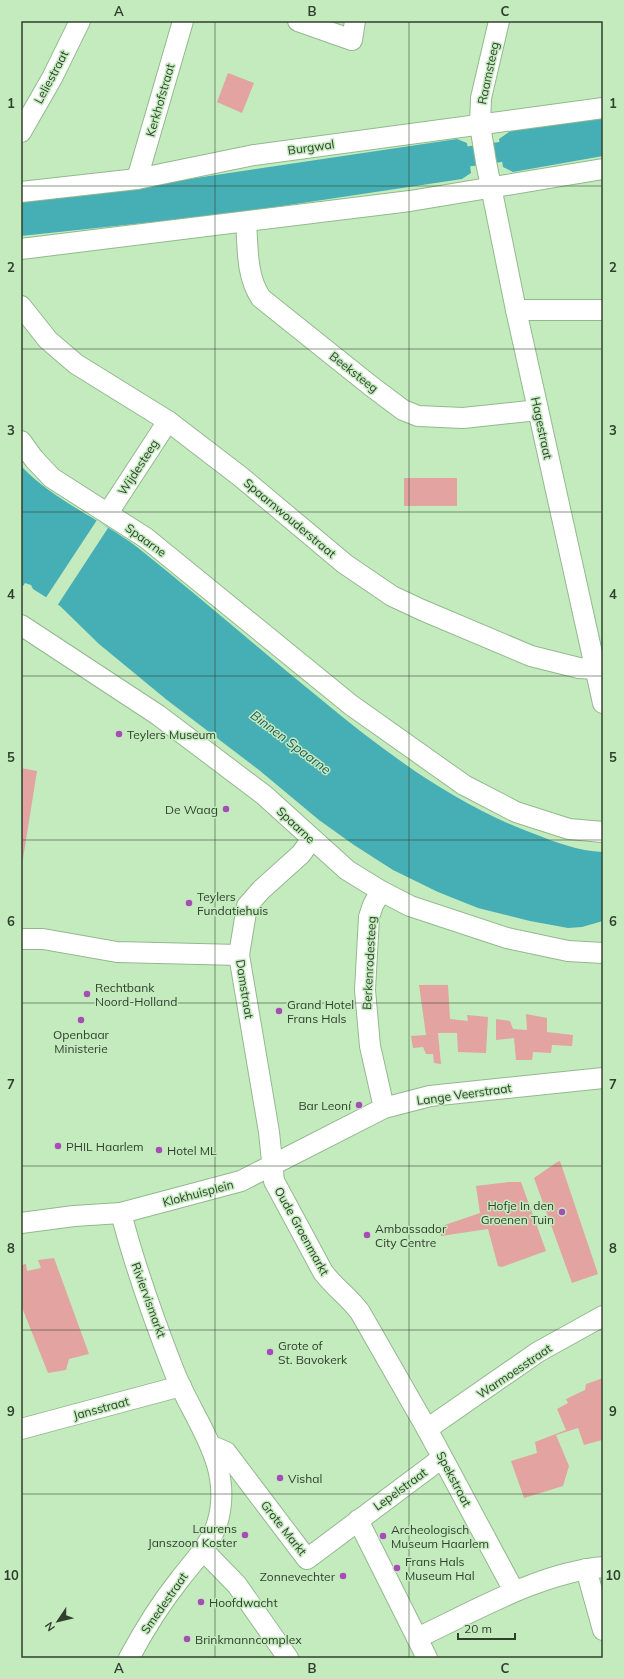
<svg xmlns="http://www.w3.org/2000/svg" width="624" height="1679" viewBox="0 0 624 1679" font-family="Mulish,sans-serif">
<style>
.green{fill:#e2a3a1}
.water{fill:#46aeb5}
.pier{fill:#c4ebbe}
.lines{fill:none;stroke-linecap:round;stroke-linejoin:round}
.canal{stroke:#46aeb5;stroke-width:20}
.street-casing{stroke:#93b88e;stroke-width:22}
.street{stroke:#fff;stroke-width:20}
.grid{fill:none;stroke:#303f2e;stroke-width:1;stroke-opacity:0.55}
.poi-dot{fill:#a74cb7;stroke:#c4ebbe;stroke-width:1.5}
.labels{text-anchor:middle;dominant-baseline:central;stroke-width:3;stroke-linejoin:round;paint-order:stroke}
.street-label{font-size:12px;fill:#303f2e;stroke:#c4ebbe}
.poi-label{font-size:12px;fill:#303f2e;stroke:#c4ebbe;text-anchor:start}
.water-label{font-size:13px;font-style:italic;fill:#1f5a5e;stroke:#c4ebbe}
.neatline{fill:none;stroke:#303f2e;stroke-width:1.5}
.grid-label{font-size:13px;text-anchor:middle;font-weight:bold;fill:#303f2e}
</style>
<rect width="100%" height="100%" fill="#c4ebbe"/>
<g class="green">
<polygon points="228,73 254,83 242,113 217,102"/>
<rect x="404" y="478" width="53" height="28"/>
<polygon points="21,768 37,771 22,865 21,865"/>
<polygon points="419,985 448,985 450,1019 468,1021 467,1015 488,1017 486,1053 458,1052 457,1033 438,1033 441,1064 434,1063 433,1054 426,1054 423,1047 413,1048 411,1036 426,1035"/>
<polygon points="526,1014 547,1018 547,1032 573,1035 572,1046 552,1045 551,1053 533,1052 532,1060 516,1060 514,1038 496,1040 496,1019 510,1021 513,1029 527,1030"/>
<polygon points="560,1161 598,1274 572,1283 534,1178 557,1162"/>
<polygon points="509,1182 521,1182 546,1251 502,1267 498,1266 488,1229 441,1236 439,1227 480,1213 476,1186"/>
<polygon points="54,1258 89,1354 69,1359 66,1370 48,1373 21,1305 21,1265 26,1264 27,1271 41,1268 38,1260"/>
<polygon points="603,1378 603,1443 602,1440 584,1445 578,1428 556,1435 569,1466 563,1486 524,1498 511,1461 537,1453 535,1442 566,1430 557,1409 568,1403 566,1399 585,1390 586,1384"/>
</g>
<g class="water">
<polygon points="603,115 603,156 513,172 503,167 499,139 513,129"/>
<polygon points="457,139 467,143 471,173 462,179 229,214 21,236 21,201 109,191"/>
<path d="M21 466C54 501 99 518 137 547 200 597 260 650 323 701 386 753 454 804 532 833 555 842 578 851 603 852V921L582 927 568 928 530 921 478 908 438 892 393 870 354 845 319 820 259 770 167 700 99 644 60 606 33 589 31 585 25 583 23 586 21 585Z"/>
</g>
<polygon class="pier" points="97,520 108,528 57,606 45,599"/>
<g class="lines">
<polyline class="canal" points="443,160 528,148"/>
<g class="street-casing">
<g id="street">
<polyline points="298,21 352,40 355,21"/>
<polyline points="499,21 481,98 480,125 486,162 516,310 603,703"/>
<polyline points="21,132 52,78 80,21"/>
<polyline points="137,179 183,21"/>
<polyline points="21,192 137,179 254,155 603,108"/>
<path d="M246 222C248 247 246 276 261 298L371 386 403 410 418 416 463 418 538 410"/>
<polyline points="21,249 410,201 603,169"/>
<polyline points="21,306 48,340 76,364 168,421 241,477 345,564 392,596 422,610 531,656 579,668 595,669 603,666"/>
<polyline points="516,310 603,310"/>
<polyline points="21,441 34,459 52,478 146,538 351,705 464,785 516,812 569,829 603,832"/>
<polyline points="108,513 168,421"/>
<polyline points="21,625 158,715 264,795 347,870 381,891 410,906 507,938 568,951 603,953"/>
<path d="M311 840 301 854 261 890 247 906 239 955 269 1132 274 1181 323 1272C334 1287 349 1297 360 1312L427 1429 514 1591"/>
<polyline points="381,891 373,905 369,917 365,990 370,1046 384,1108"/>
<polyline points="21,939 43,939 117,952 239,955"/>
<path d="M121 1213C135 1267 154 1320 174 1371 194 1422 235 1465 217 1524 210 1545 193 1562 180 1579 160 1604 144 1630 129 1658"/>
<polyline points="21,1223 74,1216 121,1213 241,1181 384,1108 430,1096 603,1078"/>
<polyline points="21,1429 181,1386"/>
<polyline points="427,1429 538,1352 603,1316"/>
<polyline points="212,1446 226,1452 307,1559 442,1458"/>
<polyline points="358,1520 427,1658"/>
<polyline points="203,1550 237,1585 288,1658"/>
<polyline points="586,1569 603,1630"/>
<path d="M417 1638C475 1611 539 1573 603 1567"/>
</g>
</g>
<use href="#street" class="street"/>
</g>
<path class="grid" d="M215 21V1658M409 21V1658M21 186H603M21 349H603M21 512H603M21 676H603M21 840H603M21 1003H603M21 1166H603M21 1330H603M21 1494H603"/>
<g class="poi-dot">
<circle cx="119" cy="734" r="4"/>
<circle cx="226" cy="809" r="4"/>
<circle cx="189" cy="903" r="4"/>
<circle cx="87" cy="994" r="4"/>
<circle cx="279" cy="1011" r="4"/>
<circle cx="81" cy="1020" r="4"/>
<circle cx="359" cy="1105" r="4"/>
<circle cx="58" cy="1146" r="4"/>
<circle cx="159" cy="1150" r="4"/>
<circle cx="562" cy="1212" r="4"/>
<circle cx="367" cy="1235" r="4"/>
<circle cx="270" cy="1352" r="4"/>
<circle cx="280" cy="1478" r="4"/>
<circle cx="245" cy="1535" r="4"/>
<circle cx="383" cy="1536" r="4"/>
<circle cx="397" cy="1568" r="4"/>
<circle cx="343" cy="1576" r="4"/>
<circle cx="201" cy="1602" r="4"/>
<circle cx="187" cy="1639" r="4"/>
</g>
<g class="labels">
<g class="street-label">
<text transform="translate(488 73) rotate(-78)">Raamsteeg</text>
<text transform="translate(51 77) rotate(-62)">Leliestraat</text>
<text transform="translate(160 100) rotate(-74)">Kerkhofstraat</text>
<text transform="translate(311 147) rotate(-8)">Burgwal</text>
<text transform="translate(354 372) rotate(38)">Beeksteeg</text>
<text transform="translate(542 428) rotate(78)">Hagestraat</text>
<text transform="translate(138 467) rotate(-57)">Wijdesteeg</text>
<text transform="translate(290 518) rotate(40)">Spaarnwouderstraat</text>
<text transform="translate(146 540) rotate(36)">Spaarne</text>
<text transform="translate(296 825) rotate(43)">Spaarne</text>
<text transform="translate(369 963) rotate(-87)">Berkenrodesteeg</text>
<text transform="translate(245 989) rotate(81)">Damstraat</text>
<text transform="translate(464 1094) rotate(-8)">Lange Veerstraat</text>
<text transform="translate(198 1193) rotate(-15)">Klokhuisplein</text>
<text transform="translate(302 1231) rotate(61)">Oude Groenmarkt</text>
<text transform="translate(149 1300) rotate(70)">Riviervismarkt</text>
<text transform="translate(514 1371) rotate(-34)">Warmoesstraat</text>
<text transform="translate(101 1408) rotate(-15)">Jansstraat</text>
<text transform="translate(454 1479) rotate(62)">Spekstraat</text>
<text transform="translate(400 1489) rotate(-36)">Lepelstraat</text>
<text transform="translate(284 1528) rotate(52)">Grote Markt</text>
<text transform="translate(164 1603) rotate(-55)">Smedestraat</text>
</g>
<g class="poi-label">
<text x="127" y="734">Teylers Museum</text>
<text x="218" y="809" text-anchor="end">De Waag</text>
<text x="197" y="896">Teylers<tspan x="197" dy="14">Fundatiehuis</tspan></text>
<text x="95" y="987">Rechtbank<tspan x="95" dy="14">Noord-Holland</tspan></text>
<text x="287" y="1004">Grand Hotel<tspan x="287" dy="14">Frans Hals</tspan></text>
<text x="81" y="1034" text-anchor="middle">Openbaar<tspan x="81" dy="14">Ministerie</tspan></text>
<text x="351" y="1105" text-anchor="end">Bar Leoní</text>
<text x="66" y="1146">PHIL Haarlem</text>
<text x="167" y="1150">Hotel ML</text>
<text x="554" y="1205" text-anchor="end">Hofje In den<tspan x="554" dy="14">Groenen Tuin</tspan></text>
<text x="375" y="1228">Ambassador<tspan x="375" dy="14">City Centre</tspan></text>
<text x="278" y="1345">Grote of<tspan x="278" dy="14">St. Bavokerk</tspan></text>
<text x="288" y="1478">Vishal</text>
<text x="237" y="1528" text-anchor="end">Laurens<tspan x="237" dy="14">Janszoon Koster</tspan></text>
<text x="391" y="1529">Archeologisch<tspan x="391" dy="14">Museum Haarlem</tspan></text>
<text x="405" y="1561">Frans Hals<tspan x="405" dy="14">Museum Hal</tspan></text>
<text x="335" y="1576" text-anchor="end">Zonnevechter</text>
<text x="209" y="1602">Hoofdwacht</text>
<text x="195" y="1639">Brinkmanncomplex</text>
</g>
<g class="water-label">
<text transform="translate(291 742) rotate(37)">Binnen Spaarne</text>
</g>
</g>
<rect width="624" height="1679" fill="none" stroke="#c4ebbe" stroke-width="44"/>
<g transform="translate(58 1621) rotate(235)" stroke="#c4ebbe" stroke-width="3" paint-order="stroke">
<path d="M0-3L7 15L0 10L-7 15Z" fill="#303f2e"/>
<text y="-6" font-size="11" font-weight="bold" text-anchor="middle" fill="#303f2e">N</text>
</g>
<path d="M458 1633v6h57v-6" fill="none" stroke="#303f2e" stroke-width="2"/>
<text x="464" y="1633" font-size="12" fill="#303f2e" stroke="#c4ebbe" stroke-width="3" paint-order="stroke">20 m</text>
<rect x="22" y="22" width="580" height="1635" class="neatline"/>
<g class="grid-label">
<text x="119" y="16">A</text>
<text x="312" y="16">B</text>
<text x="505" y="16">C</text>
<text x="11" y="108">1</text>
<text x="613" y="108">1</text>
<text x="11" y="272">2</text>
<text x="613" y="272">2</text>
<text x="11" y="435">3</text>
<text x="613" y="435">3</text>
<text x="11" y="599">4</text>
<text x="613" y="599">4</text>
<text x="11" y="762">5</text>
<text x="613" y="762">5</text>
<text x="11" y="926">6</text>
<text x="613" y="926">6</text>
<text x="11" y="1089">7</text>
<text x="613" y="1089">7</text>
<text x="11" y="1253">8</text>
<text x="613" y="1253">8</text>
<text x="11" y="1416">9</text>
<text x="613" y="1416">9</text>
<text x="11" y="1580">10</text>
<text x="613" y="1580">10</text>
<text x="119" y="1673">A</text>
<text x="312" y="1673">B</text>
<text x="505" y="1673">C</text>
</g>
</svg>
